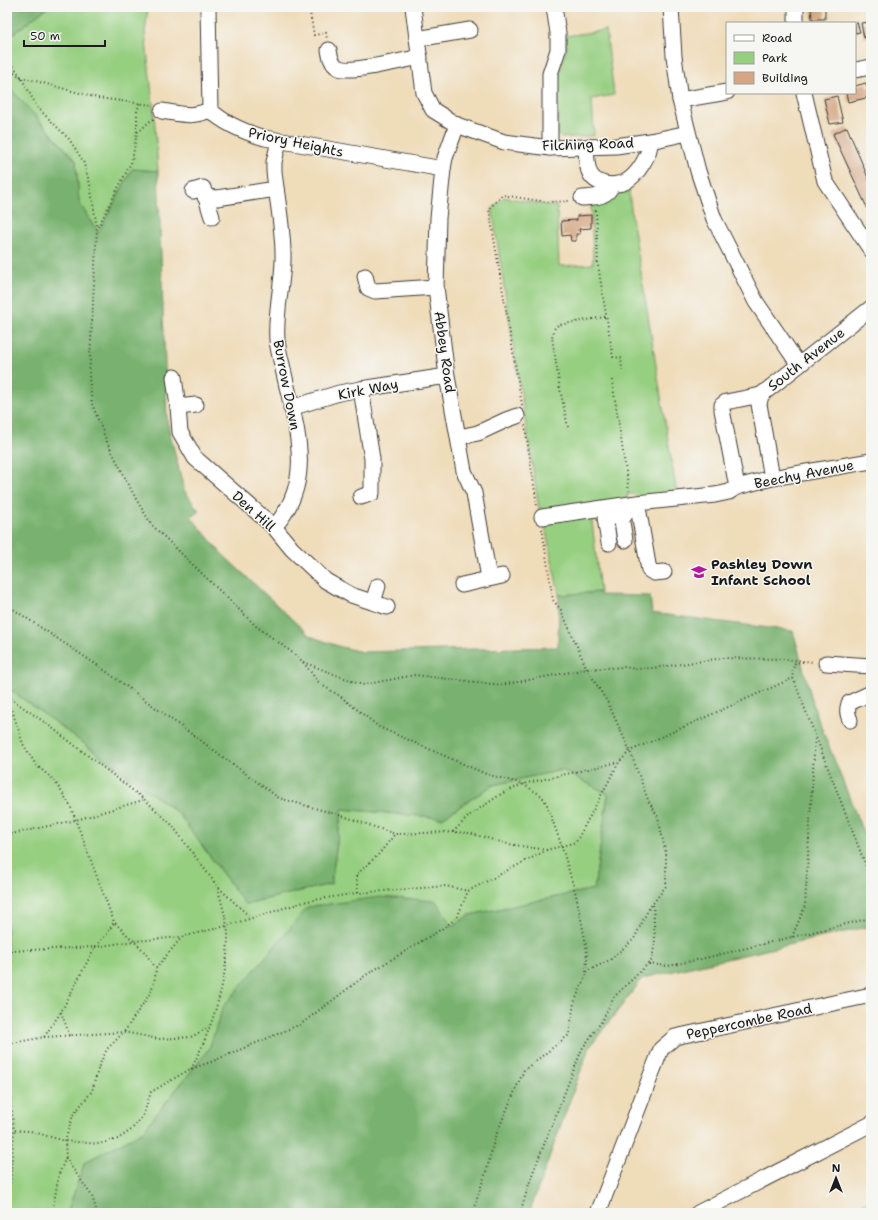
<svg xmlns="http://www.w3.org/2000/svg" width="878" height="1220" viewBox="0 0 878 1220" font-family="'Shantell Sans',sans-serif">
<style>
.green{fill:#97cf81;stroke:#5a764e}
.forest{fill:#79b26f;stroke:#4a6746}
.building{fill:#d4a684}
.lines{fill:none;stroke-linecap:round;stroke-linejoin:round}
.minor-casing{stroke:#3c3934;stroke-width:17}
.path{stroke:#3c3934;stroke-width:2;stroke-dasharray:1 3;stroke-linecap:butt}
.minor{stroke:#fff;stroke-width:15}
.labels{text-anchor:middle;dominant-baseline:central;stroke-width:3;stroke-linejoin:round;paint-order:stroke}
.street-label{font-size:14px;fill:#1c1c1c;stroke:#f6f6f2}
.poi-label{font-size:14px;font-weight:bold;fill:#1c1c1c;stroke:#f6f6f2;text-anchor:start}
</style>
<rect width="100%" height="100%" fill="#f6f6f2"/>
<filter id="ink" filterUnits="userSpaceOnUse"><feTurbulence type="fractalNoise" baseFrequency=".025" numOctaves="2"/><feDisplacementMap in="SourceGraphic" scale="8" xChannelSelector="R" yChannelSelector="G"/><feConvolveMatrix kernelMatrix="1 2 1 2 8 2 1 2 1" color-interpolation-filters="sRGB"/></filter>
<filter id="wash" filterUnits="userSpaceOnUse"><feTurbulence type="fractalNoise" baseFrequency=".012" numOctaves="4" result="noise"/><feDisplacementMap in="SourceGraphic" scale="16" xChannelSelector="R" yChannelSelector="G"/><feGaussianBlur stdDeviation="0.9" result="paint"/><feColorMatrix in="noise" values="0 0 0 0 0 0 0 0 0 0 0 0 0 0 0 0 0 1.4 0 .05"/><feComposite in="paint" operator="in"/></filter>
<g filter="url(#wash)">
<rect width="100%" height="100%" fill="#efdcb9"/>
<g class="green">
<polygon points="48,7 148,7 145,33 154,112 158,171 132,169 98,234 79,202 76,160 7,85 9,37"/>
<polygon points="606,30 614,95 592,99 594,136 561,138 558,135 557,84 566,49 566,36"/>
<polygon points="628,183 632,217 677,495 640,500 633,494 627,494 629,503 547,513 539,509 492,209 504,197 557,207 559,266 593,264 591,205 619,191"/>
<polygon points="591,512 600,592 559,595 545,526 549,520"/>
<polygon points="7,687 178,813 245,904 331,884 342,809 442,818 493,785 562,770 608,794 594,889 470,915 452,926 223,1007 209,1049 142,1132 85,1162 67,1213 7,1213"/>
<polygon points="871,1200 871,1213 845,1213"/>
</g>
<g class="forest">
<polygon points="7,7 48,7 9,37 7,60"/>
<polygon points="7,85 76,161 79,202 98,233 132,169 158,171 167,421 184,490 199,511 191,517 221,553 310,636 341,647 362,652 558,647 559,595 600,592 600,595 650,596 652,613 793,631 816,714 871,852 871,926 643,978 589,1048 529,1213 67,1213 85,1162 142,1132 209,1049 223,1007 308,907 379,897 436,901 452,926 470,915 594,889 608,794 562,770 493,785 442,818 342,809 331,884 245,904 178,813 7,687"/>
</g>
<g id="blocks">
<g class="building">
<polygon points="811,7 825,7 825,19 812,19"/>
<polygon points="857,22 860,32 855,33 855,23"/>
<polygon points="871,22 871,36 864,38 861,23"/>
<polygon points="866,83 867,88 871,87 871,97 848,102 846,93 855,93 855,86"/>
<polygon points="837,96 843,122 830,124 824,99"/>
<polygon points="847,127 871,185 871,211 869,212 833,134"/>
<polygon points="591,215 591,228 579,229 580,234 576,234 576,241 571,241 570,235 562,236 561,221 577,220 577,216"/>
</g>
</g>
</g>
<g filter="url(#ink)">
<use href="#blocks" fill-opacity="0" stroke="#3c3934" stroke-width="1"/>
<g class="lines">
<g class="minor-casing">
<g id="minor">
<path d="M208 7 210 110C225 124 244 132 265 138L443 169"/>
<polyline points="413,7 424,93 433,110 457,125 504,142 550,148 616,146 650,141 688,133"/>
<polyline points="671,7 674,56 680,100 698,171 714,219 756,302 799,365"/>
<polyline points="796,23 796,7"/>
<polyline points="417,39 470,30"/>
<path d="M329 50C330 57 332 65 339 68 350 73 406 60 420 57"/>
<polyline points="855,70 871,67"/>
<polyline points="804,93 825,181 871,250"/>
<polyline points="680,100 727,92"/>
<path d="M162 111C182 114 190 118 210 110"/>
<polyline points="457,125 445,158 443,169 438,218 436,287 447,376 464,471 474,493 489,578"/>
<path d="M586 147C587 169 587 183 612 185"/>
<polyline points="550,148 550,74 558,50 558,33 554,7"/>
<polyline points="193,191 203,188 212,217"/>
<polyline points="205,197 217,198 276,189"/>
<path d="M582 198C594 197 607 198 612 185 616 184 621 184 625 182 637 176 651 154 650 141"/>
<polyline points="365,276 368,288 375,291 436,287"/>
<polyline points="174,377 178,407"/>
<polyline points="361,389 372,459 372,493 361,497"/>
<polyline points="761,395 759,404 772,478"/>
<polyline points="196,405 178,407 180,432 195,458 274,527 292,549 326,581 351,595 387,607"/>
<polyline points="291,408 339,393 361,389 447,376"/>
<polyline points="459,437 478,433 506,420 517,416"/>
<polyline points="737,487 722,410 722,405 726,402 761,395 871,308"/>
<polyline points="639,513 649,570 654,573 664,572"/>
<polyline points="621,516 625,540"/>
<polyline points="542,517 637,503 715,495 729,492 737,487 772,478 871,461"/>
<path d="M274 527C317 480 295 425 283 369 281 360 278 350 277 340 275 313 282 288 283 261 284 231 277 201 274 171V162L279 141"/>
<polyline points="609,543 605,518 625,515"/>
<polyline points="462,585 502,576"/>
<polyline points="373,602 378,586"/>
<polyline points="826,663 871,666"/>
<path d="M850 720C847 713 847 710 849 703L871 693"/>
<polyline points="598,1213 661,1049 675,1037 871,995"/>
<polyline points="698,1213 871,1124"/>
</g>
</g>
<g class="path">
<polyline points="309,7 314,35 326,33 327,39"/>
<polyline points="7,43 10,61 21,77 37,107 69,139 83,161 90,184 97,228 89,378 92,404 107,442 136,499 151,524 256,626 293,653 303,662 320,684 340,696 379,727 486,774 523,784 542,796 547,805 562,847 576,895 586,944 587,958 586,975 574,1003 569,1035 524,1070 495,1137 487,1169 472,1213"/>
<polyline points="7,69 21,77 98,98 152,105"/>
<polyline points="137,132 137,111 140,103"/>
<polyline points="596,210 598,265 613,357 621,358 622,370"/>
<path d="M98 227 132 161 137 132C144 129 147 122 154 119"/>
<polyline points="612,380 629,491"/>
<polyline points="522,405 489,209 502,195 547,202 570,201"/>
<polyline points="525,425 537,506"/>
<polyline points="568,427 560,389 552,337 554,329 558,325 605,317"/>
<polyline points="542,529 553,600 561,610 587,669 608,703 630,751 648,800 658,817 666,854 666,886 648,910 634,939 610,960 587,971"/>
<polyline points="7,605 100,667 279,798 346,817 395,834 453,832 469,833 508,844 547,850 576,842 619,762 630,751 793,678"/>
<polyline points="303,662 362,685 415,675 501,685 587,669 625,667 635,669 653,668 723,658 783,659 814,662"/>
<polyline points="803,662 795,663 792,672 793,678 871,879"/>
<polyline points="7,696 47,724 144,799 171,824 218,887 251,918"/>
<polyline points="7,704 13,713 23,744 36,765 54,780 70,805 114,922 107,934 95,947 61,1012 44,1037 7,1044"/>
<polyline points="453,832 470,815 501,794 523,784 619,762"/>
<polyline points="7,835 76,820 143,800"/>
<polyline points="358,893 356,875 378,855 395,834"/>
<polyline points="792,937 805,906 815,736"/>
<polyline points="7,951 95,947 134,941 182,937 226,926 307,901 358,893 446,886 468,891"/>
<polyline points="649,964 668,966 701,959 871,918"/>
<polyline points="156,968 182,937"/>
<polyline points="61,1012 70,1036"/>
<polyline points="44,1037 124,1032 159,1039 191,1037 209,1027"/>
<path d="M191 1069C212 1029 228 979 228 934 227 920 221 902 218 889"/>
<polyline points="7,1071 14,1130 8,1213"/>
<polyline points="7,1130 30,1131 65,1141 99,1144 118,1139 131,1130 143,1116 151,1092 190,1069 211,1062 301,1024 366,975 440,930 457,918 468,891 547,850"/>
<polyline points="8,1207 14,1213"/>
<polyline points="52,1213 59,1174 66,1157"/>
<polyline points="97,1213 92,1196 71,1166 66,1157 65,1141 73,1115 92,1091 99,1066 107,1049 124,1032 151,992 155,978 156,968 143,950 114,922"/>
<polyline points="520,1213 532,1175 582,1049 602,1021 614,997 652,960 655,940 653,904"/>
</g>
<use href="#minor" class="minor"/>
</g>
</g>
<defs>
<g id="school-bare" transform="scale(1.2)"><path d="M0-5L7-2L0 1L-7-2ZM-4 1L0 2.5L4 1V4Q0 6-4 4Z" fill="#b5179e" stroke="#f6f6f2" stroke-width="2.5" paint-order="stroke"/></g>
</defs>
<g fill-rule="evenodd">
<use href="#school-bare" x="699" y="572"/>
</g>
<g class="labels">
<g class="street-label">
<text transform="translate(296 142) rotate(12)">Priory Heights</text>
<text transform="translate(588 144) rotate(-2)">Filching Road</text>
<text transform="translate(445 352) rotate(82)">Abbey Road</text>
<text transform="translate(806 359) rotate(-38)">South Avenue</text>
<text transform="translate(287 385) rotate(79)">Burrow Down</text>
<text transform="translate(368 389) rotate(-11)">Kirk Way</text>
<text transform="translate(804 474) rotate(-11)">Beechy Avenue</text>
<text transform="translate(254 511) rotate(42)">Den Hill</text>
<text transform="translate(749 1021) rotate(-12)">Peppercombe Road</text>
</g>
<g class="poi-label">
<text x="711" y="564">Pashley Down<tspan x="711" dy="16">Infant School</tspan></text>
</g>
</g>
<rect width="878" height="1220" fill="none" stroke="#f6f6f2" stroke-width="24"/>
<rect x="726" y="22" width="130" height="72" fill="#f6f6f2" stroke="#9f9f9c"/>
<rect x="734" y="35" width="20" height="6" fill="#ffffff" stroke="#9f9f9c"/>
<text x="762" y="42" font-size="12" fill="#1c1c1c">Road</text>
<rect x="734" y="52" width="20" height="12" fill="#97cf81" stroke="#9f9f9c"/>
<text x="762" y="62" font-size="12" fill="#1c1c1c">Park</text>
<rect x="734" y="72" width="20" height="12" fill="#d4a684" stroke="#9f9f9c"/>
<text x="762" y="82" font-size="12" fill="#1c1c1c">Building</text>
<g transform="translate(836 1178)" stroke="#f6f6f2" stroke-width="3" paint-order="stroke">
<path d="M0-3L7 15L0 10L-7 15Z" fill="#1c1c1c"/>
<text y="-6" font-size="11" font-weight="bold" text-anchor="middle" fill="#1c1c1c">N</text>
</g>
<path d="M24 40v6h81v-6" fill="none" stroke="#1c1c1c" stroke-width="2"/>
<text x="30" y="40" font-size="12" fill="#1c1c1c" stroke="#f6f6f2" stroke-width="3" paint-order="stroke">50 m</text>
</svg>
